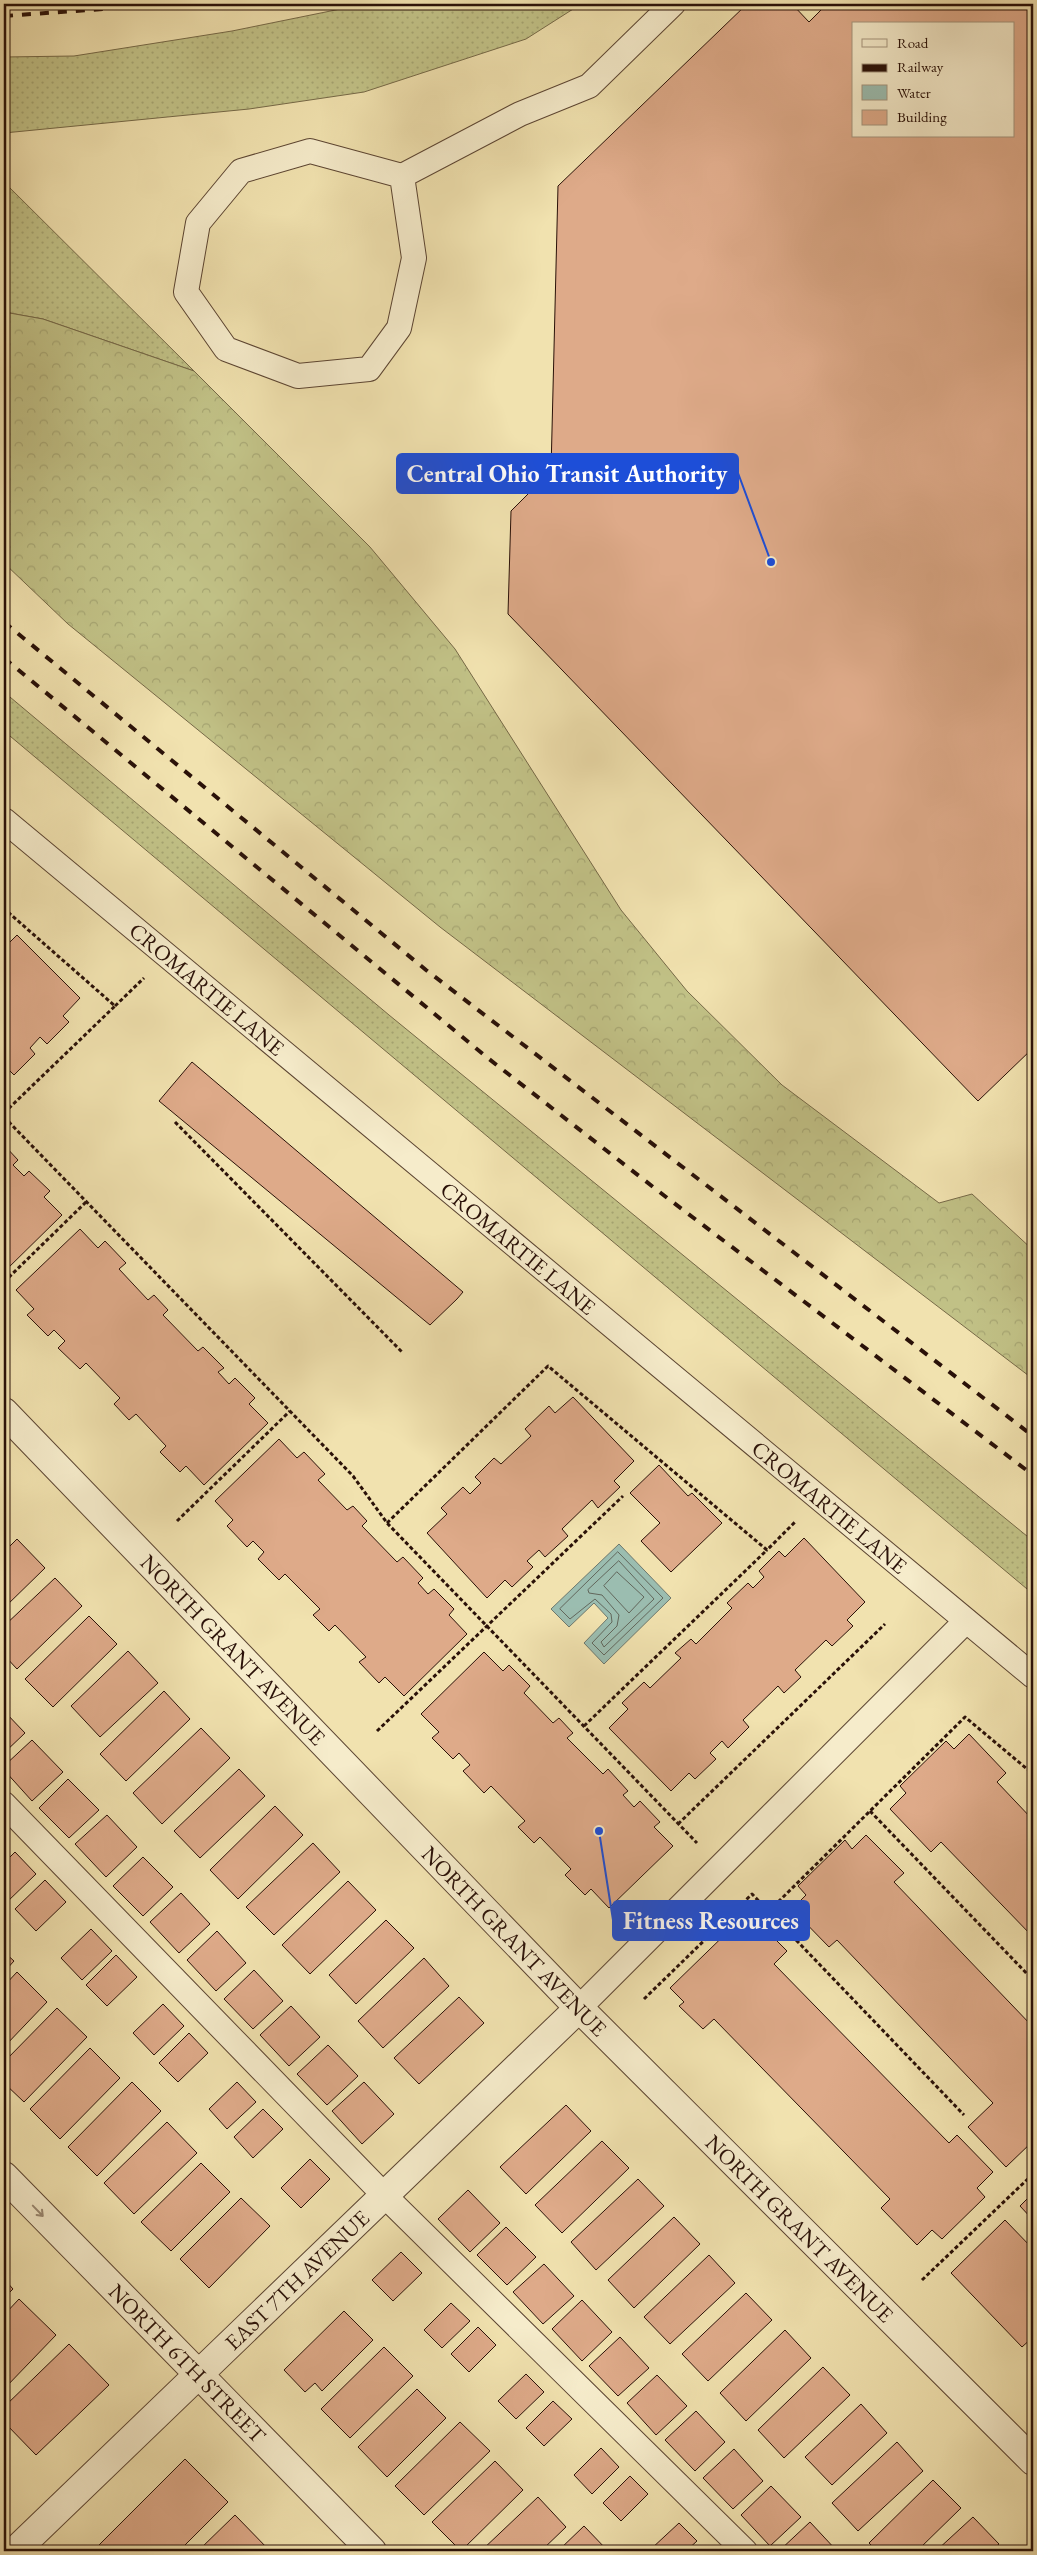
<svg xmlns="http://www.w3.org/2000/svg" width="1037" height="2555" viewBox="0 0 1037 2555" font-family="'EB Garamond',serif">
<style>
.grass{fill:url(#grass-dots);stroke:#766947}
.forest{fill:url(#forest-crowns);stroke:#766947}
.water{fill:#9bbdb0;stroke:#6e786d}
.lines{fill:none;stroke-linecap:round;stroke-linejoin:round}
.shore{stroke:#62675c;stroke-width:1}
.building{fill:#deaa89;stroke:#2a1108;fill-rule:evenodd}
.lane-casing{stroke:#5c4532;stroke-width:26}
.street-casing{stroke:#5c4532;stroke-width:30}
.path{stroke:#2a1108;stroke-width:3;stroke-dasharray:4 2.5;stroke-linecap:butt}
.lane{stroke:#f6eccb;stroke-width:24}
.street{stroke:#f6eccb;stroke-width:28}
.rail{stroke:#2a1108;stroke-width:4;stroke-dasharray:9 9;stroke-linecap:butt}
.oneway{stroke:#9a8973}
.labels{text-anchor:middle;dominant-baseline:central;stroke-width:5;stroke-linejoin:round;paint-order:stroke}
.street-label{font-size:22px;fill:#2a1108;stroke:#f6eccb}
.leader{fill:none;stroke:#1d4ed8;stroke-width:2}
.callout-dot{fill:#1d4ed8;stroke:#f6eccb;stroke-width:2}
.callout{fill:#1d4ed8;stroke:#1d4ed8;stroke-width:2}
.callout-label{font-size:24px;text-anchor:middle;font-weight:bold;fill:#fff}
</style>
<defs>
<pattern id="grass-dots" width="8" height="8" patternUnits="userSpaceOnUse" patternTransform="scale(1.25)"><rect width="8" height="8" fill="#c1c186"/><path d="M2 2h.1M6 6h.1" fill="none" stroke="#a6a572" stroke-width="1.8" stroke-linecap="round"/></pattern>
<pattern id="forest-crowns" width="20" height="18" patternUnits="userSpaceOnUse" patternTransform="scale(1.25)"><rect width="20" height="18" fill="#c1c186"/><path d="M2 6a3 3 0 1 1 6 0M12 15a3 3 0 1 1 6 0" fill="none" stroke="#a6a572"/></pattern>
</defs>
<rect width="100%" height="100%" fill="#f1e2af"/>
<filter id="stains"><feTurbulence type="fractalNoise" baseFrequency=".004" numOctaves="4"/><feColorMatrix values="0 0 0 0 .2 0 0 0 0 .09 0 0 0 0 .02 0 0 0 .5 -.17"/></filter>
<radialGradient id="worn" r=".72"><stop offset=".6" stop-color="#630" stop-opacity="0"/><stop offset="1" stop-color="#630" stop-opacity=".3"/></radialGradient>
<g class="grass">
<polygon points="365,4 581,4 526,39 364,92 249,109 4,133 4,57 74,56 232,31"/>
<polygon points="4,182 194,371 43,319 4,312"/>
<polygon points="4,692 389,1015 1033,1541 1033,1594 4,731"/>
</g>
<polygon class="forest" points="4,312 43,319 194,371 370,547 455,649 621,910 687,991 782,1085 939,1203 972,1194 1033,1250 1033,1379 440,927 68,624 4,563"/>
<polygon class="water" points="619,1544 671,1598 604,1664 584,1643 608,1618 594,1603 569,1627 551,1609"/>
<g class="lines">
<g class="shore">
<polygon points="618,1552 663,1598 604,1655 592,1643 612,1622 611,1614 595,1599 570,1619 560,1609"/>
<polygon points="619,1561 654,1599 604,1647 601,1642 617,1626 619,1615 602,1595 589,1593 588,1590"/>
<polygon points="617,1572 644,1597 629,1613 604,1586"/>
</g>
</g>
<g class="building">
<path d="M747 4H792L809 22 827 4H1033V1048L978 1101 508 614 511 511 551 471 558 186ZM853 24H1013V136H853Z"/>
<polygon points="17,935 80,998 63,1016 69,1022 47,1044 40,1037 30,1048 35,1054 14,1075 8,1069 4,1073 4,948"/>
<polygon points="192,1062 463,1292 457,1299 430,1325 159,1101"/>
<polygon points="4,1145 18,1160 13,1165 24,1176 29,1171 50,1191 44,1197 62,1215 4,1272"/>
<polygon points="80,1229 98,1248 105,1241 126,1263 119,1269 148,1300 154,1295 168,1310 163,1315 198,1351 203,1347 224,1368 218,1372 229,1384 235,1378 255,1398 249,1404 268,1423 204,1485 186,1466 180,1472 160,1452 166,1446 136,1414 129,1420 114,1404 120,1398 86,1363 80,1369 58,1348 65,1341 54,1330 48,1336 27,1315 34,1309 16,1290"/>
<polygon points="573,1397 634,1461 614,1481 620,1487 598,1508 592,1500 562,1529 568,1536 545,1557 539,1550 527,1561 533,1567 512,1587 505,1580 487,1598 427,1533 447,1514 441,1508 463,1487 470,1494 481,1483 475,1477 494,1458 501,1464 531,1436 525,1429 549,1406 555,1413"/>
<polygon points="279,1439 297,1458 304,1452 325,1474 318,1480 347,1510 353,1506 367,1521 362,1526 397,1562 403,1557 423,1578 418,1583 428,1594 434,1589 454,1609 449,1615 467,1634 404,1696 385,1677 379,1683 359,1662 366,1657 335,1625 329,1631 313,1615 320,1609 285,1574 279,1580 258,1559 264,1552 253,1541 247,1547 227,1526 233,1520 215,1501"/>
<polygon points="659,1465 688,1496 692,1493 722,1523 671,1572 641,1541 660,1523 630,1493"/>
<polygon points="4,1523 9,1529 4,1534"/>
<polygon points="804,1538 865,1602 847,1620 853,1626 832,1646 826,1640 795,1670 801,1677 784,1693 778,1686 743,1720 749,1727 728,1748 722,1741 710,1753 716,1759 695,1779 689,1773 671,1791 609,1728 628,1709 622,1703 644,1682 650,1688 681,1658 675,1653 691,1639 696,1644 732,1608 727,1603 748,1583 753,1588 764,1577 759,1571 779,1551 785,1557"/>
<polygon points="17,1539 45,1568 4,1608 4,1552"/>
<polygon points="55,1578 82,1606 17,1669 4,1655 4,1626"/>
<polygon points="89,1616 117,1644 53,1707 25,1679"/>
<polygon points="128,1651 158,1683 100,1737 71,1706"/>
<polygon points="484,1652 503,1671 509,1665 530,1686 524,1693 553,1723 559,1718 573,1733 567,1738 603,1774 608,1769 628,1791 623,1795 634,1807 640,1801 660,1822 654,1827 673,1846 609,1908 591,1889 585,1895 565,1875 571,1869 540,1837 534,1843 518,1827 525,1821 491,1786 484,1793 463,1771 470,1765 459,1753 453,1759 432,1738 439,1732 421,1714"/>
<polygon points="164,1691 190,1719 126,1781 100,1754"/>
<polygon points="4,1711 25,1733 4,1753"/>
<polygon points="201,1728 230,1758 162,1824 133,1793"/>
<polygon points="969,1734 1006,1773 997,1782 1033,1820 1033,1937 941,1842 931,1852 890,1809 906,1793 900,1786 946,1741 954,1749"/>
<polygon points="32,1740 63,1772 32,1801 4,1770 4,1766"/>
<polygon points="239,1769 265,1796 200,1858 174,1831"/>
<polygon points="68,1779 99,1810 69,1838 39,1808"/>
<polygon points="275,1806 303,1835 238,1899 210,1870"/>
<polygon points="107,1815 137,1847 106,1877 75,1844"/>
<polygon points="866,1835 904,1873 894,1882 1033,2027 1033,2141 1006,2167 968,2127 993,2103 837,1940 829,1947 792,1909 806,1895 798,1886 845,1840 852,1849"/>
<polygon points="313,1843 340,1872 274,1935 246,1907"/>
<polygon points="15,1852 36,1874 6,1903 4,1901 4,1863"/>
<polygon points="143,1857 173,1887 143,1916 113,1886"/>
<polygon points="45,1880 66,1902 36,1931 15,1909"/>
<polygon points="348,1881 376,1910 310,1974 282,1945"/>
<polygon points="181,1893 210,1924 179,1953 150,1922"/>
<polygon points="743,1917 757,1931 762,1926 787,1951 774,1964 949,2143 957,2135 993,2172 977,2188 985,2197 942,2239 932,2230 917,2245 881,2208 890,2199 714,2019 703,2029 679,2006 684,2002 670,1988"/>
<polygon points="386,1920 414,1948 356,2004 329,1975"/>
<polygon points="91,1929 112,1951 82,1980 61,1958"/>
<polygon points="217,1931 246,1963 216,1991 187,1960"/>
<polygon points="4,1952 14,1961 4,1972"/>
<polygon points="116,1955 137,1977 107,2006 86,1985"/>
<polygon points="424,1958 449,1986 383,2048 358,2021"/>
<polygon points="254,1970 283,2001 253,2029 224,1999"/>
<polygon points="17,1972 47,2002 4,2047 4,1986"/>
<polygon points="459,1997 484,2023 419,2084 394,2058"/>
<polygon points="163,2004 184,2026 154,2055 133,2033"/>
<polygon points="291,2006 320,2037 289,2066 260,2035"/>
<polygon points="57,2008 87,2037 24,2102 4,2083 4,2062"/>
<polygon points="189,2033 208,2053 178,2082 159,2063"/>
<polygon points="328,2045 358,2076 327,2105 297,2074"/>
<polygon points="90,2048 120,2078 60,2139 30,2109"/>
<polygon points="132,2082 161,2111 97,2176 68,2147"/>
<polygon points="237,2082 256,2102 227,2129 209,2109"/>
<polygon points="364,2082 394,2114 362,2144 332,2111"/>
<polygon points="566,2105 591,2131 526,2194 500,2167"/>
<polygon points="263,2109 283,2129 253,2158 234,2137"/>
<polygon points="167,2122 197,2153 134,2214 104,2183"/>
<polygon points="602,2141 629,2168 562,2233 535,2205"/>
<polygon points="310,2159 330,2179 301,2208 281,2188"/>
<polygon points="201,2163 230,2192 171,2251 141,2222"/>
<polygon points="638,2179 664,2206 596,2270 571,2242"/>
<polygon points="468,2190 500,2223 470,2252 438,2219"/>
<polygon points="1033,2193 1033,2220 1020,2206"/>
<polygon points="241,2198 270,2226 209,2288 180,2259"/>
<polygon points="674,2217 700,2244 634,2308 608,2280"/>
<polygon points="1005,2220 1033,2249 1033,2337 1022,2347 951,2273"/>
<polygon points="506,2227 536,2257 507,2285 477,2255"/>
<polygon points="401,2252 422,2273 393,2301 372,2280"/>
<polygon points="709,2255 735,2283 670,2344 644,2317"/>
<polygon points="544,2264 574,2296 543,2324 513,2292"/>
<polygon points="4,2279 13,2289 4,2298"/>
<polygon points="746,2293 772,2320 708,2381 682,2354"/>
<polygon points="19,2299 56,2335 4,2389 4,2315"/>
<polygon points="582,2300 612,2332 582,2361 552,2329"/>
<polygon points="451,2303 470,2321 442,2348 424,2330"/>
<polygon points="344,2311 373,2340 322,2391 315,2383 305,2392 284,2370"/>
<polygon points="478,2327 496,2345 469,2372 451,2354"/>
<polygon points="785,2330 811,2358 746,2421 720,2393"/>
<polygon points="620,2337 649,2368 618,2396 589,2366"/>
<polygon points="69,2344 109,2385 36,2455 4,2422 4,2407"/>
<polygon points="384,2347 413,2376 350,2438 321,2409"/>
<polygon points="823,2367 850,2395 784,2458 758,2430"/>
<polygon points="526,2374 544,2392 516,2419 498,2401"/>
<polygon points="657,2375 687,2406 656,2435 627,2403"/>
<polygon points="417,2389 446,2418 387,2477 358,2447"/>
<polygon points="553,2401 572,2419 544,2446 526,2428"/>
<polygon points="861,2404 887,2433 832,2485 805,2457"/>
<polygon points="696,2411 725,2442 695,2471 665,2440"/>
<polygon points="460,2422 490,2451 424,2515 395,2486"/>
<polygon points="897,2442 923,2471 858,2531 832,2503"/>
<polygon points="601,2448 619,2467 592,2494 574,2475"/>
<polygon points="734,2449 763,2481 733,2509 703,2478"/>
<polygon points="185,2459 228,2502 179,2551 106,2551 99,2545"/>
<polygon points="495,2461 523,2490 461,2551 432,2522"/>
<polygon points="630,2476 648,2494 621,2521 603,2503"/>
<polygon points="933,2480 961,2508 917,2551 877,2551 869,2543"/>
<polygon points="771,2486 801,2517 770,2546 741,2515"/>
<polygon points="538,2497 566,2527 541,2551 481,2551"/>
<polygon points="235,2515 270,2551 198,2551"/>
<polygon points="973,2517 999,2544 991,2551 936,2551"/>
<polygon points="810,2522 837,2551 779,2551"/>
<polygon points="679,2523 697,2541 686,2551 653,2551 651,2549"/>
<polygon points="584,2526 608,2551 558,2551"/>
</g>
<g class="lines">
<g class="lane-casing">
<g id="lane">
<polyline points="402,176 414,258 399,328 369,369 298,376 226,349 186,292 198,223 241,171 310,151 402,176 520,114 589,86 673,4"/>
<path id="s1" d="M4 820 1033 1676"/>
<polyline points="4,1804 385,2196 745,2551"/>
<polyline points="579,2008 966,1621"/>
</g>
</g>
<g class="street-casing">
<g id="street">
<path id="s2" d="M4 1412 579 2008 1033 2461"/>
<path id="s3" d="M4 2176 372 2551"/>
<path id="s4" d="M15 2551 579 2008"/>
</g>
</g>
<g class="path">
<polyline points="4,919 9,913 115,1006 4,1113"/>
<polyline points="115,1006 144,978"/>
<polyline points="4,1117 353,1476 387,1523 697,1843"/>
<polyline points="175,1122 402,1352"/>
<polyline points="4,1282 86,1202"/>
<polyline points="177,1521 290,1411"/>
<polyline points="387,1523 548,1366 767,1550 795,1522"/>
<polyline points="584,1726 767,1550"/>
<polyline points="377,1731 623,1496"/>
<polyline points="870,1811 1033,1980"/>
<polyline points="678,1824 885,1624"/>
<polyline points="769,1911 965,1717 1033,1774"/>
<polyline points="644,1999 752,1894 964,2115"/>
<polyline points="922,2280 1033,2174"/>
</g>
<use href="#lane" class="lane"/>
<use href="#street" class="street"/>
<g class="rail">
<polyline points="4,16 104,9 139,4"/>
<polyline points="4,622 426,970 1033,1436"/>
<polyline points="4,658 489,1059 666,1197 1033,1475"/>
</g>
</g>
<defs><path id="oneway-shaft" d="M-6 0H5M1.5-3L5.5 0L1.5 3" fill="none" stroke-width="1.6" stroke-linecap="round" stroke-linejoin="round" transform="scale(1.25)"/></defs>
<use class="oneway" href="#oneway-shaft" transform="translate(38 2211) rotate(46)"/>
<g class="labels">
<g class="street-label">
<text stroke="none"><textPath href="#s1" startOffset="264">CROMARTIE LANE</textPath></text>
<text stroke="none"><textPath href="#s1" startOffset="669">CROMARTIE LANE</textPath></text>
<text stroke="none"><textPath href="#s1" startOffset="1074">CROMARTIE LANE</textPath></text>
<text stroke="none"><textPath href="#s2" startOffset="330">NORTH GRANT AVENUE</textPath></text>
<text stroke="none"><textPath href="#s2" startOffset="735">NORTH GRANT AVENUE</textPath></text>
<text stroke="none"><textPath href="#s2" startOffset="1140">NORTH GRANT AVENUE</textPath></text>
<text stroke="none"><textPath href="#s4" startOffset="391">EAST 7TH AVENUE</textPath></text>
<text stroke="none"><textPath href="#s3" startOffset="262">NORTH 6TH STREET</textPath></text>
</g>
</g>
<path class="leader" d="M771 562L738 473M599 1831L613 1920"/>
<g class="callout-dot">
<circle cx="771" cy="562" r="5"/>
<circle cx="599" cy="1831" r="5"/>
</g>
<g class="callout">
<rect x="397" y="454" width="341" height="39" rx="5"/>
<rect x="613" y="1901" width="196" height="39" rx="5"/>
</g>
<g class="callout-label">
<text x="567" y="482">Central Ohio Transit Authority</text>
<text x="711" y="1929">Fitness Resources</text>
</g>
<rect width="1037" height="2555" fill="none" stroke="#f1e2af" stroke-width="20"/>
<rect x="5" y="5" width="1027" height="2545" fill="none" stroke="#2a1108" stroke-width="2.5"/>
<rect x="10" y="10" width="1017" height="2535" fill="none" stroke="#2a1108"/>
<rect x="852" y="22" width="162" height="115" fill="#f6eccb" stroke="#a4947d"/>
<rect x="862" y="39" width="25" height="8" fill="#f6eccb" stroke="#a4947d"/>
<text x="897" y="48" font-size="15" fill="#2a1108">Road</text>
<rect x="862" y="64" width="25" height="8" fill="#2a1108" stroke="#a4947d"/>
<text x="897" y="72" font-size="15" fill="#2a1108">Railway</text>
<rect x="862" y="85" width="25" height="15" fill="#9bbdb0" stroke="#a4947d"/>
<text x="897" y="98" font-size="15" fill="#2a1108">Water</text>
<rect x="862" y="110" width="25" height="15" fill="#deaa89" stroke="#a4947d"/>
<text x="897" y="122" font-size="15" fill="#2a1108">Building</text>
<rect width="100%" height="100%" filter="url(#stains)"/>
<rect width="100%" height="100%" fill="url(#worn)"/>
</svg>
